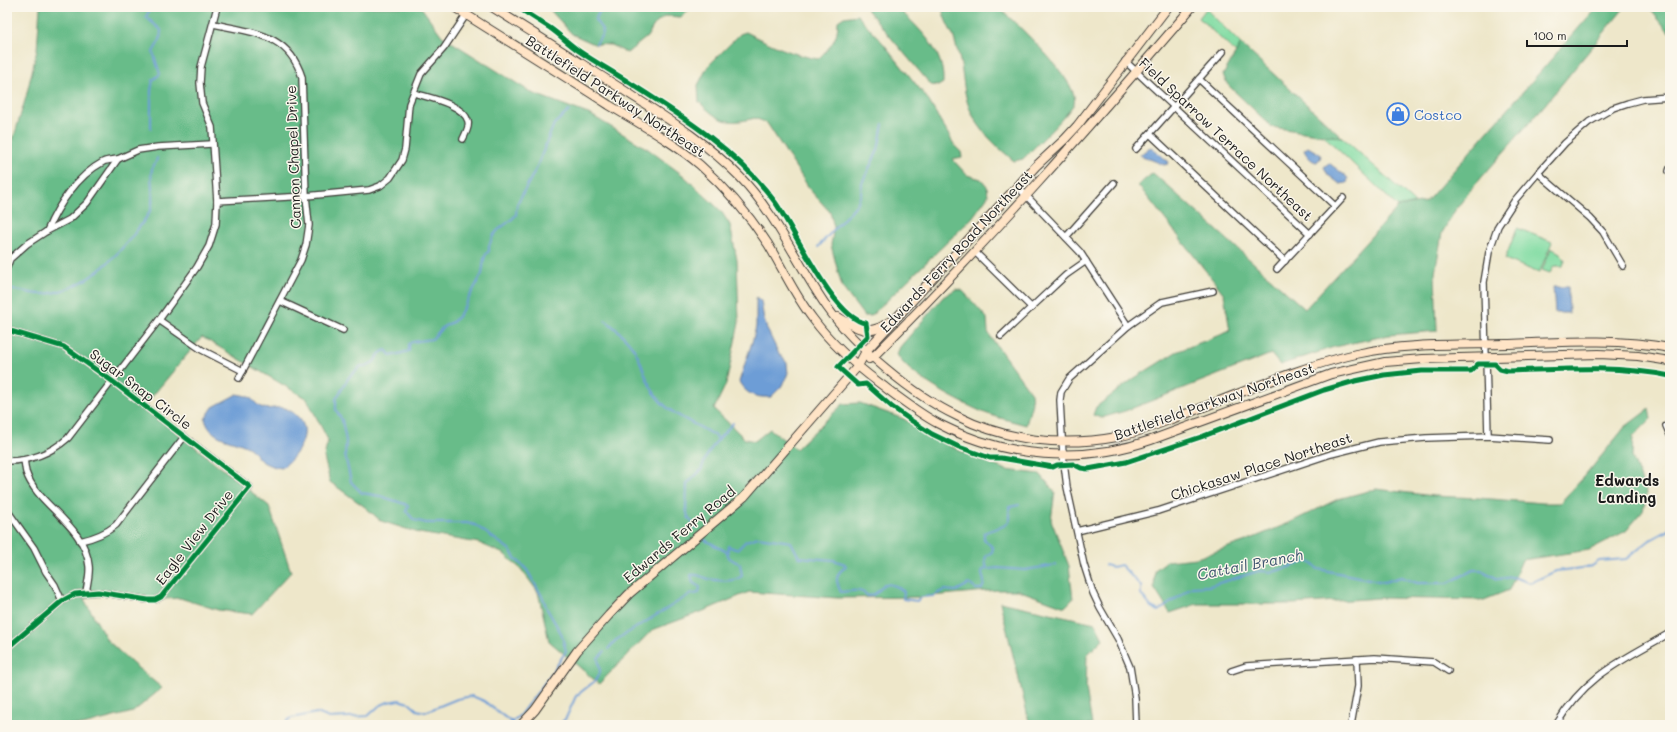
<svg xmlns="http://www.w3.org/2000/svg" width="1677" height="732" viewBox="0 0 1677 732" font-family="Mali,sans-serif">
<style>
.green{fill:#81dca3;stroke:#4e7c60}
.forest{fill:#68bc89;stroke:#426c52}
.water{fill:#6d9dd6;stroke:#445c79}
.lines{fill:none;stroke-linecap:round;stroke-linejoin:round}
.stream{stroke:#6d9dd6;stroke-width:2}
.minor-casing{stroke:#3c3a36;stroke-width:8}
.secondary-casing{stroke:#3c3a36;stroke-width:10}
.minor{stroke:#fff;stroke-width:5.5}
.secondary{stroke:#ffe4c6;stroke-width:8}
.cycleway-casing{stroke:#fbf7ec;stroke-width:8}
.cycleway{stroke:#00873e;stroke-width:5}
.labels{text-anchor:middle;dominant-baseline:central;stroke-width:3;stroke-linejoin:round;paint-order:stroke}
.street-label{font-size:14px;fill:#1c1c1c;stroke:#fbf7ec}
.shop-label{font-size:14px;fill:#366cbe;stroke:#fbf7ec;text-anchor:start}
.neighbourhood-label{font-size:15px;font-weight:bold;fill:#1c1c1c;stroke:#fbf7ec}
.water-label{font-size:15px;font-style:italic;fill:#405670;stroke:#fbf7ec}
</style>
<rect width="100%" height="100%" fill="#fbf7ec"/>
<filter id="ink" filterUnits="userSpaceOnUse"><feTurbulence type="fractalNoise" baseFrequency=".025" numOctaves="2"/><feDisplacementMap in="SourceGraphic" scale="8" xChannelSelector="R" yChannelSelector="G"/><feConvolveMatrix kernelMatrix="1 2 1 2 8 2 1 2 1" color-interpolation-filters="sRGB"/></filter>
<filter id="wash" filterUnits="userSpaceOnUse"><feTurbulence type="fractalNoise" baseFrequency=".012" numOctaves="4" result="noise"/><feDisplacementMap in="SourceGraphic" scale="16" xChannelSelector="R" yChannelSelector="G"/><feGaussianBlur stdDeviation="0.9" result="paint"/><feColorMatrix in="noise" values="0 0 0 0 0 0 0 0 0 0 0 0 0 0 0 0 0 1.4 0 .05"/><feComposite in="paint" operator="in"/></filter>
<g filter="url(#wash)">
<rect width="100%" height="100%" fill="#eee7ca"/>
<g class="green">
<polygon points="1206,9 1241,44 1236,53 1199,18"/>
<polygon points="1323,135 1342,137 1415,203 1398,207"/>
<polygon points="1517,228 1552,242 1539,273 1505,259"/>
<polygon points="1551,248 1560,253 1565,260 1563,266 1554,266 1550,273 1542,270"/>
</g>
<g class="forest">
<polygon points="40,7 421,7 442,36 532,93 591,115 648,149 684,176 721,211 730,225 737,260 739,323 726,384 714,409 745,439 755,441 770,429 796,449 843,404 860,403 904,419 926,434 958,450 1006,470 1040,474 1055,492 1051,520 1069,566 1073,599 1065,607 1018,590 998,590 920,597 838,598 749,592 701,612 652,630 599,684 549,641 538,592 521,569 504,554 479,543 419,533 381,521 365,507 330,482 324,457 328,440 307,399 202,337 144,406 269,506 291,572 252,614 218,610 180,598 148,600 104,593 84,599 107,640 133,664 162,688 133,712 83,725 7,725 7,155 9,153 26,97 37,50"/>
<polygon points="551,7 635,7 642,14 648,13 654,7 692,7 681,17 665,16 654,25 647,37 627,53 611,45 594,44 572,34 551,11"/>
<path d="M865 7H897C918 28 945 50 943 83L938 86 931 85Z"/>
<path d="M942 7H998C1014 21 1081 83 1074 103 1071 112 1032 150 1023 159L1014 161C995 145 974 126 967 101 963 87 963 71 959 56 957 49 955 42 953 35 948 25 944 19 942 7Z"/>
<polygon points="1597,7 1625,7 1543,107 1469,192 1454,212 1442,233 1435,273 1437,331 1389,335 1334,347 1280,365 1271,354 1125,411 1101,418 1093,415 1096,407 1133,379 1176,352 1230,331 1224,294 1138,185 1153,173 1305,309 1398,207 1426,202"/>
<polygon points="1648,7 1670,7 1670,33"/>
<path d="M857 15 883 43 927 98 955 146 961 152 962 157 952 159 967 175 981 179 987 186 988 196 972 218 871 316H864L842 287 831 245 834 227 830 212 811 191 767 123 755 118C727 125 720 122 699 102L698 85 708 66 740 34 746 32C770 44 792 55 818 59 831 46 838 40 838 21L844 17Z"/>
<polygon points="1241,44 1342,137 1323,135 1272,127 1228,85 1223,75"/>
<path d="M956 289 963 291 987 318 988 332 992 339 1031 393 1032 403 1026 425C1012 421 998 418 985 413 963 404 906 375 897 354L900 347 943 297Z"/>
<polygon points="1649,409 1651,419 1633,437 1632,457 1647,493 1643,511 1626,531 1589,550 1522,560 1509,590 1484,600 1379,598 1293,604 1197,604 1170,613 1154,588 1155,570 1167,561 1197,558 1246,541 1289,523 1338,499 1376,489 1434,496 1478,498 1543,503 1560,503 1585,476 1625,427"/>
<polygon points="1000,602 1095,623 1103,639 1087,655 1086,688 1092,725 1030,725"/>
</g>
<g class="water">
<polygon points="1150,147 1169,162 1168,164 1164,165 1140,155"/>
<path d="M1308 147 1320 154 1321 157 1317 162C1312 162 1306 155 1304 150Z"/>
<polygon points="1329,163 1347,177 1348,179 1347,183 1340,184 1328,175 1324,167"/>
<polygon points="1553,287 1568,287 1569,313 1555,313"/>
<path d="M756 297 761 301 764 320 767 329 778 352 787 363 788 374 781 387 771 397C756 398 747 395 739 382L753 339 756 326Z"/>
<path d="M237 394C240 395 245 395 249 397 254 400 257 406 263 408 270 410 278 406 285 408 290 410 294 413 297 416 315 432 296 457 282 468 274 467 266 465 259 459 256 456 254 452 251 449 235 438 211 442 205 419L213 407Z"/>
</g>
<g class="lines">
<g class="stream">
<polyline points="596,44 603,33 601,28 595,20 602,7"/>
<polyline points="151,129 151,90 153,80 160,74 153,52 160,40 161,30 146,17 151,7"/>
<polyline points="818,247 857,204 861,194 862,183 878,150 883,124"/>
<path d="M13 290C23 290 33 295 43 294 82 291 111 263 134 234 139 227 146 219 150 211 156 199 149 180 152 169 153 165 157 163 157 158"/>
<path d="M605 320C618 330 633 343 639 359 646 375 649 389 661 402 677 419 701 425 719 439"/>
<polyline points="696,528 688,517 686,508 687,484 701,470 706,457 715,443 733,423"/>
<polyline points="703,539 727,552"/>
<polyline points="1105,565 1113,567 1121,565 1141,586 1141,594 1151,607 1159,611 1192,587 1209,586 1259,571 1273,572 1308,561 1318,569 1384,582 1401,577 1417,583 1448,583 1473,570 1481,570 1498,579 1513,577 1530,583 1556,571 1582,568 1592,566 1599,561 1626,559 1650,540 1670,529"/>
<path d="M987 569 985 561 986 556 992 552 993 548 984 539V533C992 528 1011 528 1010 517 1010 513 1009 510 1009 507L1019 505"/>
<path d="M608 649 616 640 689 595 699 593 700 587 693 583 691 575C698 574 702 577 709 579 719 581 734 582 742 576L740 564C730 558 726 560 728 546L735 549H738L746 541 758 537 791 542 799 557 833 560 845 564 846 567C835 573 835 581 841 592 851 591 860 588 868 596 876 595 880 590 884 584 891 584 899 586 904 592L903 599 917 601 922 597 933 596 944 590 956 591 969 584 976 589H982C987 579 981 579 982 570L997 568 1025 570 1055 565"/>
<path d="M510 722C520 718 523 710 529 703 543 686 555 669 566 651L561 633 547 609 543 598 527 570 515 558 509 549 475 525 467 523H426L414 520 406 511 408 506 405 504 380 496 362 493 351 482 345 455 346 441 342 420 336 410V399L349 377 361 366H366L374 362C377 357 379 352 386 350L391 356 409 351V344L412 342 432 339 443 327 454 321 460 314 482 274 484 259 486 254 489 251V246L493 236 498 230 511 220 516 215 517 204 536 169 554 124 569 111"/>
<polyline points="282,725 291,718 317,713 329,718 368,716 379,706 388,702 399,700 409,703 417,710 425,712 457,699 472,696 484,701 515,725"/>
<polyline points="559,725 566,718 576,696 595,681 600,672 598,658 604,652"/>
</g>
</g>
</g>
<g filter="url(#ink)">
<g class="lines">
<g class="minor-casing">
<g id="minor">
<path d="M214 24C253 33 288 33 302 77L306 196 309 225 306 245 301 260 239 378"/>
<polyline points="1125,61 1310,234"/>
<polyline points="1199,79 1335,206"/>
<path d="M414 93C429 98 463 104 468 121 470 127 465 134 463 139"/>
<polyline points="1150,134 1285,261"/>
<polyline points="1136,149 1223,52"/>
<polyline points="1669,171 1670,168"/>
<polyline points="1538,173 1590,218 1603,232 1623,266"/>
<polyline points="1017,186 1080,252 1128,326"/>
<polyline points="217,201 306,196 369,190 380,186 390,178 402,160 405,149 409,104 421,74 444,48 466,15"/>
<path d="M47 231C58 205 77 176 103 162 107 160 114 160 118 159"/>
<polyline points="1066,237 1114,183"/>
<polyline points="975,252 1032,308"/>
<polyline points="7,267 10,259 27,244 47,231 70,219 87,203 118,159 138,150 158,147 212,144"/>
<polyline points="1277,269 1343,198"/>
<polyline points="280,301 343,330"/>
<polyline points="159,320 202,350 243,371"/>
<polyline points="7,330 64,347 112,381 250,487 161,597 155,600 148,600 98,592 75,594 62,601 7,648"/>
<polyline points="1001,336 1066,275 1086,261"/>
<polyline points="1666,426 1670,435"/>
<polyline points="1488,436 1484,282 1489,252 1498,226 1515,200 1538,173 1565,143 1589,122 1613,108 1628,103 1643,99 1670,97"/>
<path d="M24 460C25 464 25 468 26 472 37 506 85 524 89 566 90 575 87 584 86 593"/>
<path d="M7 461C30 461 51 453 68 438L159 320 197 267 209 246 216 224 217 201 212 127 202 103 200 83 201 67 217 7"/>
<polyline points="7,510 34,548 46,572 55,585 62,601"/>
<polyline points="1077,531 1158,511 1331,454 1379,442 1426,438 1488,436 1550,440"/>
<path d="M80 541C94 538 105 534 116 525L184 437"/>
<polyline points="1231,671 1246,666 1375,658 1434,662 1448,671"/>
<polyline points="1136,725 1135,698 1130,667 1118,639 1100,608 1093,593 1084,565 1067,487 1063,455 1060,400 1061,392 1069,379 1128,326 1162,302 1213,291"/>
<polyline points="1351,725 1358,686 1357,659"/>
<path d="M1556 725C1586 675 1621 661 1670 633"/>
</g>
</g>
<g class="secondary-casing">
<g id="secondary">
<path d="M454 7C506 40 558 72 609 105 640 124 673 142 700 165 726 188 749 215 768 244 783 269 795 296 813 319 831 343 854 364 878 382 898 397 918 413 939 424 1005 458 1082 464 1151 440L1331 374 1385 362 1423 359 1599 354 1638 356 1670 361"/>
<path d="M492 7C536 35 580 63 625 91 665 117 706 142 740 177 777 215 797 264 827 307 855 347 913 395 957 416 1006 441 1063 447 1117 437 1142 432 1165 421 1188 413 1244 392 1299 367 1356 354 1405 343 1456 345 1506 344 1561 342 1616 338 1670 348"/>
<path d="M838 317C857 329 870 337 889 322"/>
<path d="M869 359 873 357C985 245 1089 127 1192 7"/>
<polyline points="521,725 535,710 577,651 609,615 629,594 744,497 858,366 866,351 1036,166 1065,139 1077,126 1168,7"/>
</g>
</g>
<use href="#minor" class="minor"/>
<use href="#secondary" class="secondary"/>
<g class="cycleway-casing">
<g id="cycleway">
<path d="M517 7C528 14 539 21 550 28 560 35 569 44 579 51 595 62 613 72 630 83 682 116 738 151 775 202 794 228 834 319 866 323L868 336 838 367 858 385 866 384 892 407 912 421 932 434 959 447 990 458H1001L1053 467 1057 465 1073 464 1081 468 1088 469 1126 462 1201 437 1324 390 1355 381 1384 375 1422 371H1471L1478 364H1495L1500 369 1508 371C1562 369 1617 365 1670 376"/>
<polyline points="7,330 64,347 112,381 250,487 161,597 155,600 148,600 98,592 75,594 62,601 7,648"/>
</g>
</g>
<use href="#cycleway" class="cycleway"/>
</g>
</g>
<defs>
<g id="shop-ring" transform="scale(1.15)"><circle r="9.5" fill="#fbf7ec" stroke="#3f7fe0" stroke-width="1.5"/><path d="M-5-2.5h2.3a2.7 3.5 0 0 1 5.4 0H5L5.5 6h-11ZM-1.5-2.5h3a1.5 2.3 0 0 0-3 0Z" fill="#3f7fe0"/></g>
</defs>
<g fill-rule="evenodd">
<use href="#shop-ring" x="1398" y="114"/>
</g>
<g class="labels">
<g class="street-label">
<text transform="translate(616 96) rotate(33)">Battlefield Parkway Northeast</text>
<text transform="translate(1226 139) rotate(43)">Field Sparrow Terrace Northeast</text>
<text transform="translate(293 157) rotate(-92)">Cannon Chapel Drive</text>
<text transform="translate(956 251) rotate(-47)">Edwards Ferry Road Northeast</text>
<text transform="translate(141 389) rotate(37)">Sugar Snap Circle</text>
<text transform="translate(1214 401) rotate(-19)">Battlefield Parkway Northeast</text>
<text transform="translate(1261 466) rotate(-18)">Chickasaw Place Northeast</text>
<text transform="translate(679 534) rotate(-40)">Edwards Ferry Road</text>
<text transform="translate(194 537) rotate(-52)">Eagle View Drive</text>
</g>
<g class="shop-label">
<text x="1414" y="114">Costco</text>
</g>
<g class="neighbourhood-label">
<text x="1627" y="480">Edwards<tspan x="1627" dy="17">Landing</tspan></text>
</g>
<g class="water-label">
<text transform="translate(1250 564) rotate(-11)">Cattail Branch</text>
</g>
</g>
<rect width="1677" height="732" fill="none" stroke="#fbf7ec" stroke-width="24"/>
<path d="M1527 40v6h100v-6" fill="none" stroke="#1c1c1c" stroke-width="2"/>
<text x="1533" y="40" font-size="12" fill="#1c1c1c" stroke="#fbf7ec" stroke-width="3" paint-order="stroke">100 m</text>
</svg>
